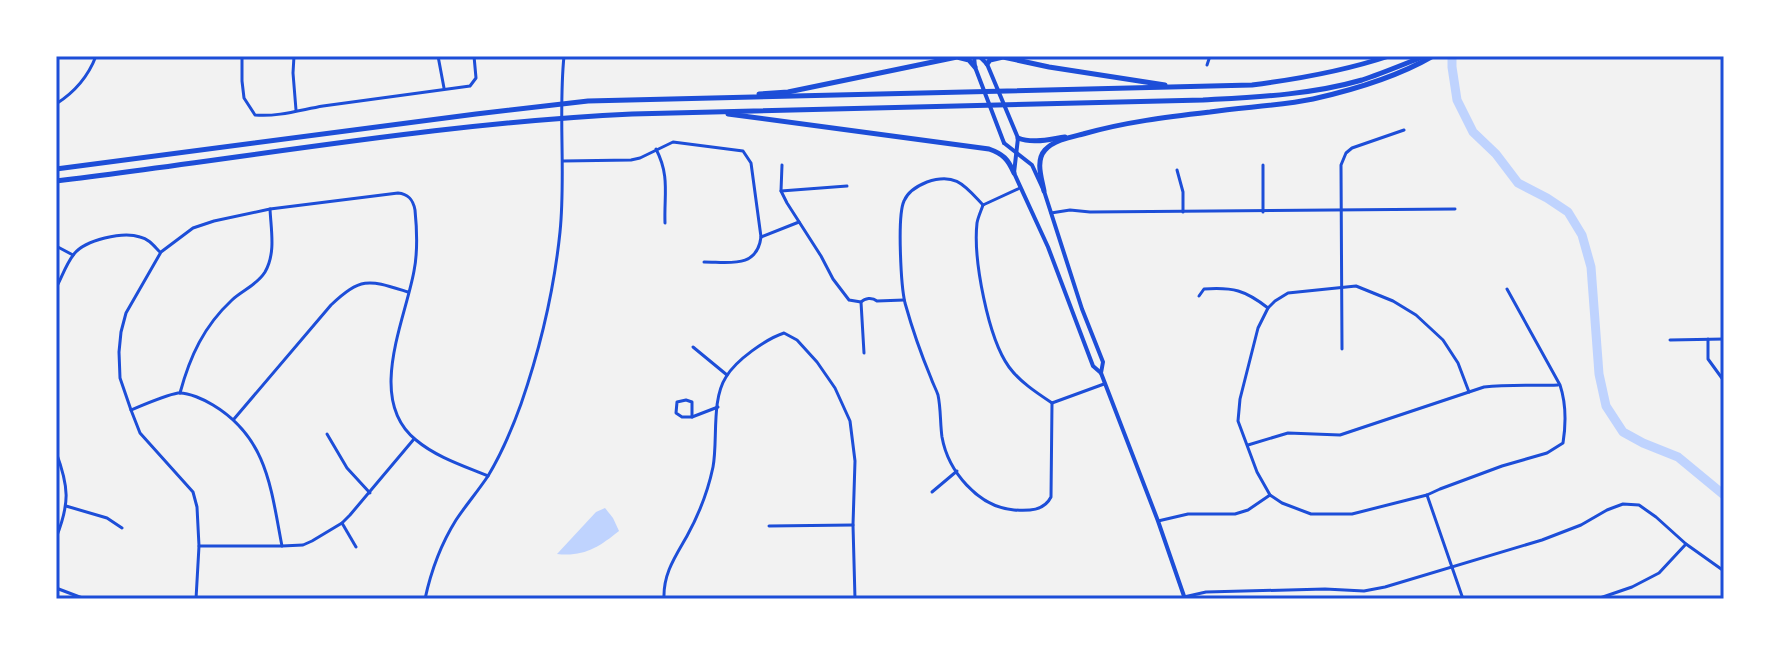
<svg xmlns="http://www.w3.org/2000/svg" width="1780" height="655" viewBox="0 0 1780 655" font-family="'Roboto Condensed',sans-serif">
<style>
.water{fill:#bfd3fe}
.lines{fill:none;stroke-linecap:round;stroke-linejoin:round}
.river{stroke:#bfd3fe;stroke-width:9}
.minor{stroke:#1d4ed8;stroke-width:3}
.tertiary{stroke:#1d4ed8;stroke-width:3}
.secondary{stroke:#1d4ed8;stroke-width:4}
.primary{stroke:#1d4ed8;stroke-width:4}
.motorway{stroke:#1d4ed8;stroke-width:5}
.neatline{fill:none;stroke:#1d4ed8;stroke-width:3}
</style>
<rect width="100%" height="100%" fill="#f2f2f2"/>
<path class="water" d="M605 508 613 518 619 531C599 547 584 557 557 554L596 512Z"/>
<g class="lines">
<polyline class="river" points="1452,56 1452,67 1457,100 1473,132 1496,154 1518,183 1547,198 1568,212 1582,235 1591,267 1599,374 1606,406 1623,432 1643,443 1678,457 1724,495"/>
<g class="minor">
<path d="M242 56V81L244 98 255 115C278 117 300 110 323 106 372 99 421 93 470 86L476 78 474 56"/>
<polyline points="294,56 293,73 296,110"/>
<polyline points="438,56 444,88"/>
<polyline points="1207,65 1210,56"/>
<path d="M56 104C75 92 88 77 96 56"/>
<path d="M656 149C670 176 664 194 665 223"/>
<path d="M563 161 631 160 640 158 673 142 743 151 751 163 761 237C757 269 729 262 704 262"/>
<path d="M782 165 781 191 787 203 821 256 833 279 849 300 861 302C865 298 872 297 877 301L904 300"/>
<polyline points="1263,165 1263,212"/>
<polyline points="1177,170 1183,192 1183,212"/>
<polyline points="781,191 847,186"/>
<path d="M983 205C965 186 956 172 927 182 917 186 908 191 904 201 897 216 901 286 905 303 912 328 921 354 931 378 933 384 936 389 938 395 941 409 940 423 942 437 948 471 978 507 1014 510 1029 511 1044 511 1051 497L1052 403"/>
<path d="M983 205C981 211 978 217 977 223 973 259 988 338 1009 367 1020 382 1037 393 1052 403L1104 384"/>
<polyline points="983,205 1020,188"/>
<polyline points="1051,213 1070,210 1090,212 1455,209"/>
<polyline points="761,237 799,222"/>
<polyline points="56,246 73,255"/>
<path d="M56 288C62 277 66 264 74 254 85 240 123 231 140 237 149 239 154 246 160 252"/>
<path d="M1199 296 1204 289C1233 287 1245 290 1268 308"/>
<polyline points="861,302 864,353"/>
<polyline points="1708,339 1708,359 1724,381"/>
<polyline points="1670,340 1724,339"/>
<polyline points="693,347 727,375"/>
<polyline points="1342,349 1341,165 1346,153 1352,148 1404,130"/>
<path d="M1469 392 1458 363 1443 340 1416 315 1393 301 1356 286 1288 293 1275 301 1268 308 1258 328 1240 399 1238 421 1257 472 1270 495 1282 503 1311 514H1352L1427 495 1440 489 1502 466 1547 453 1563 443C1566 424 1566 403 1560 385L1507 289"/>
<path d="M180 393C190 356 204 326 232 300 243 290 257 285 265 272 276 253 271 230 270 209"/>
<polygon points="686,400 692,402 692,417 682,417 676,413 677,402"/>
<path d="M131 410C143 405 166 395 178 393 188 392 205 400 213 405 268 438 271 490 282 546"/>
<polyline points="692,417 718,407"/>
<path d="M234 419 331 305C362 276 369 280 408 292"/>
<polyline points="327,434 347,468 370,493"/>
<path d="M1248 445 1288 433 1340 435 1484 387C1509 384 1533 386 1558 385"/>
<path d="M56 452C69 487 70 503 56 538"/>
<polyline points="932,492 957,471"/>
<polyline points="1427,495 1463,599"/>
<polyline points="66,506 107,518 122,528"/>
<polyline points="1158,521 1188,514 1235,514 1248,510 1270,495"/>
<polyline points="342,523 356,547"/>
<polyline points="769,526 853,525"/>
<polyline points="199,546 282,546 303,545 312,541 342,523 350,515 414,439"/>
<polyline points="56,588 85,599"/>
<path d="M196 599 199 546 197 507 193 492 140 433 131 410 120 378 119 352 121 332 126 313 161 252 193 228 214 221 270 209 398 193C408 194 413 199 415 210 417 230 418 251 414 271 405 321 366 400 416 440 436 457 464 466 488 476"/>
<path d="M664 599C663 574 675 557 687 536 698 516 708 491 713 467 718 441 711 400 726 377 736 360 766 339 784 333L797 340 817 362 835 388 850 421 855 461 853 525 855 599"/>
<polyline points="1597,599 1632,587 1659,573 1686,544"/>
</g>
<g class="tertiary">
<path d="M425 599C431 571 441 544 456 520 466 505 478 491 488 476 502 453 512 429 521 404 540 349 554 290 560 232 566 174 558 115 564 56"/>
<polyline points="1175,599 1206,592 1325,589 1364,591 1385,587 1542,540 1581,525 1607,510 1623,504 1639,505 1656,517 1686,544 1724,571"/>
</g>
<g class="secondary">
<polyline points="1018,138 1014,173 1048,247 1093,366 1101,373 1158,521 1185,599"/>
<polyline points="1004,143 1032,165 1044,191 1082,309 1103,362 1101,373"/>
</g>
<g class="primary">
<polyline points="974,56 975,67 1004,143"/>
<polyline points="979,56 987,64 1018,138"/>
</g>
<g class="motorway">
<polyline points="987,64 990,60 1003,57 1049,67 1165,85"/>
<polyline points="759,94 788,92 957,57 969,60 975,67"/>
<path d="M728 114 989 149C1003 154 1008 159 1014 173"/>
<path d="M1018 138C1033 144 1050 139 1065 137"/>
<path d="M56 169 476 114 588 101 1252 85C1299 79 1344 71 1389 56"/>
<path d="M56 181C248 158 439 123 632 114L1203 100C1256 97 1310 95 1362 80 1383 73 1404 64 1425 56"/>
<path d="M1044 191C1042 179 1035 161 1045 150 1054 140 1071 137 1083 134 1125 122 1167 117 1210 112 1244 107 1279 106 1313 99 1353 90 1397 77 1433 56"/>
</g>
</g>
<rect width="1780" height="655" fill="none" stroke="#ffffff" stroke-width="116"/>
<rect x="58" y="58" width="1664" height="539" class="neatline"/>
</svg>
